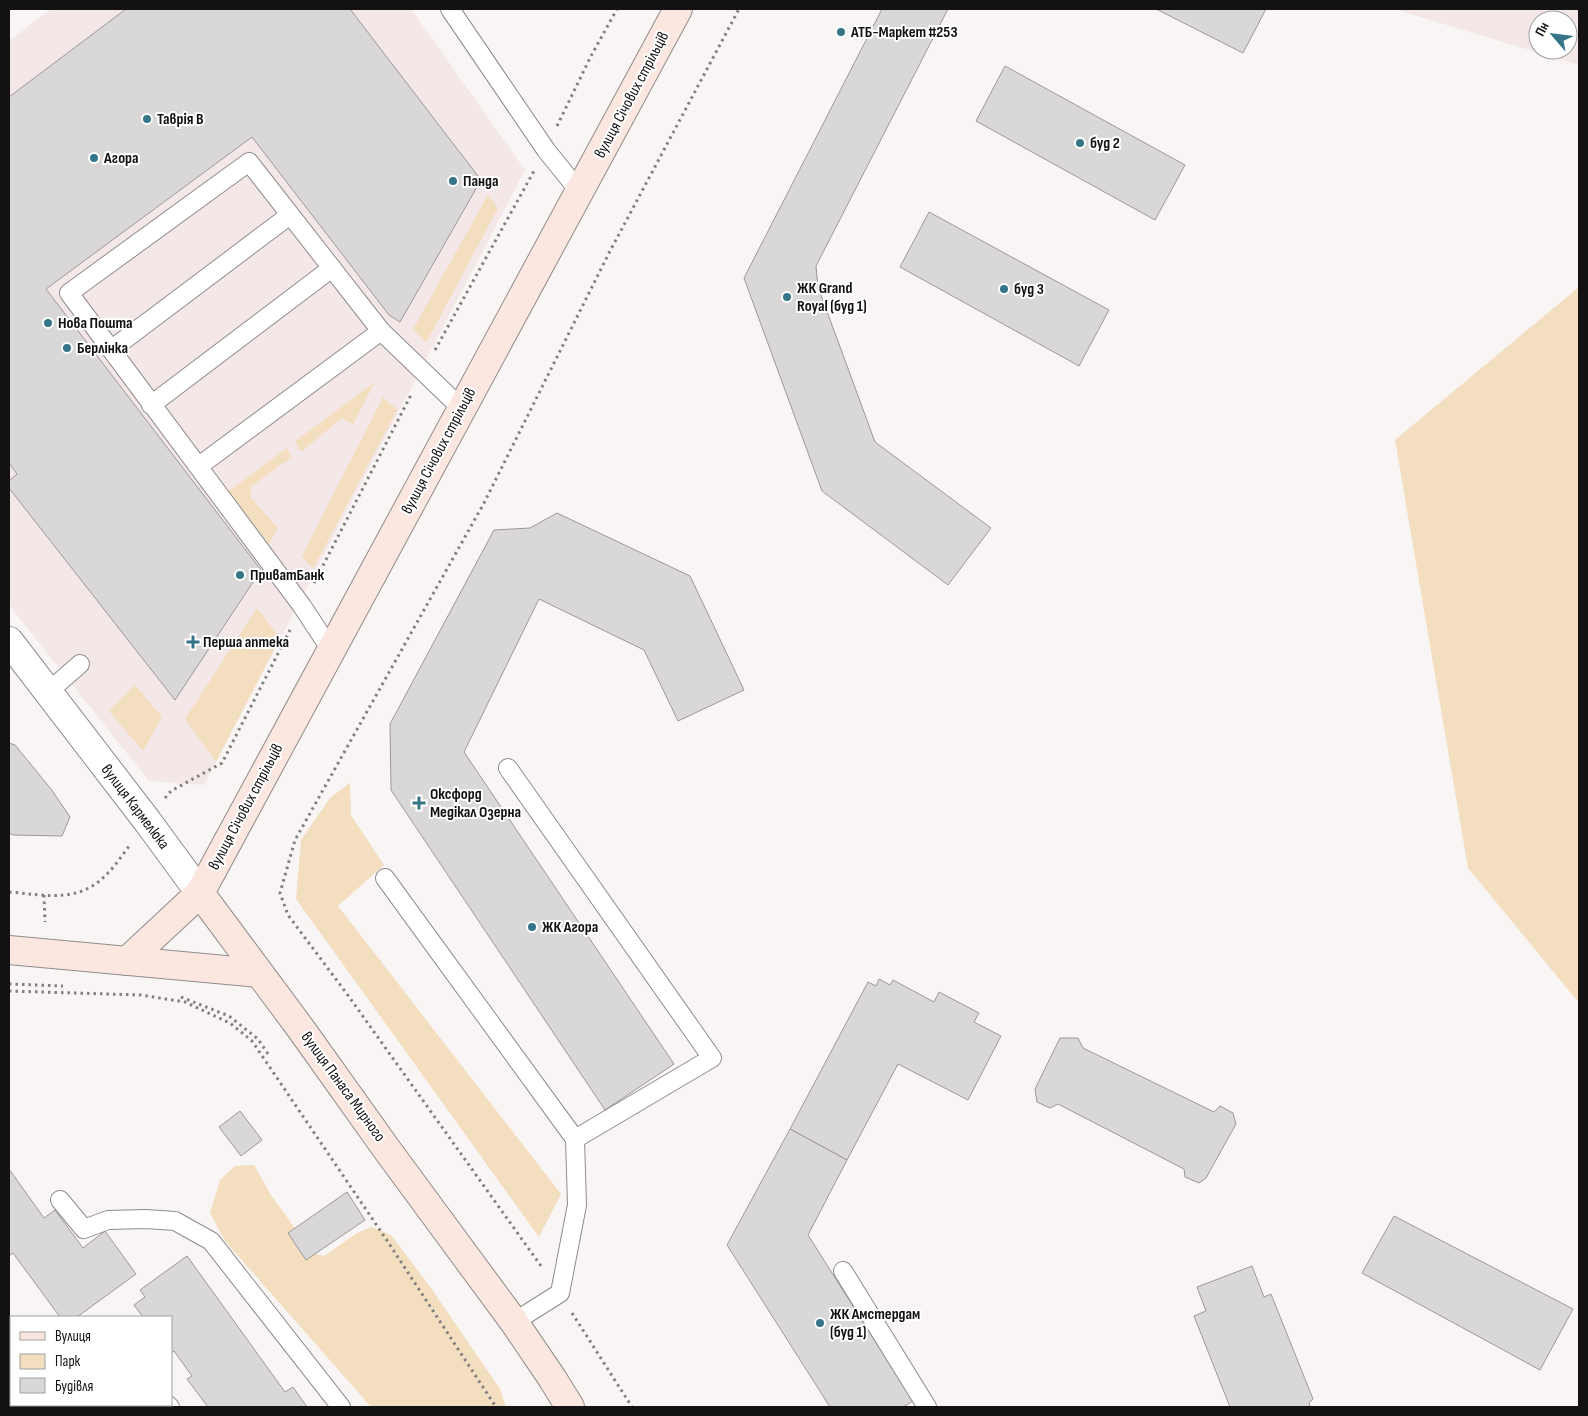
<svg xmlns="http://www.w3.org/2000/svg" width="1588" height="1416" viewBox="0 0 1588 1416" font-family="'Sofia Sans Condensed',sans-serif">
<style>
.built{fill:#f4e7e8;fill-rule:evenodd}
.green{fill:#f3debf}
.building{fill:#dad7d9;stroke:#9c989a}
.lines{fill:none;stroke-linecap:round;stroke-linejoin:round}
.lane-casing{stroke:#908c8c;stroke-width:20}
.street-casing{stroke:#908c8c;stroke-width:30}
.secondary-casing{stroke:#908c8c;stroke-width:30}
.path{stroke:#827f7f;stroke-width:3;stroke-dasharray:2.5 4;stroke-linecap:butt}
.lane{stroke:#fff;stroke-width:18}
.street{stroke:#fff;stroke-width:28}
.secondary{stroke:#fbe7df;stroke-width:28}
.poi-dot{fill:#347588;stroke:#fff;stroke-width:2}
.labels{text-anchor:middle;dominant-baseline:central;stroke-width:4;stroke-linejoin:round;paint-order:stroke}
.poi-label{font-size:16px;font-weight:bold;fill:#131111;stroke:#fff;text-anchor:start}
.street-label{font-size:16px;fill:#131111;stroke:#fff}
</style>
<rect width="100%" height="100%" fill="#f9f5f5"/>
<g class="built">
<polygon points="51,9 411,9 525,170 204,785 149,781 9,605 9,41"/>
<path d="M1394 9H1579V65ZM1538 20H1568V50H1538Z"/>
</g>
<g class="green">
<polygon points="488,195 498,208 426,343 413,329"/>
<polygon points="1579,287 1579,1003 1468,868 1395,440"/>
<polygon points="375,382 353,424 342,418 301,452 295,441"/>
<polygon points="383,397 397,410 313,569 302,556"/>
<polygon points="287,448 292,457 251,487 251,498 278,528 269,544 227,492"/>
<polygon points="257,608 280,638 216,762 185,719"/>
<polygon points="135,685 162,717 143,751 109,711"/>
<polygon points="350,783 351,815 384,865 338,906 561,1194 539,1237 296,899 301,840 330,798"/>
<polygon points="254,1165 271,1195 313,1253 324,1256 357,1233 372,1227 391,1235 431,1288 500,1389 506,1407 371,1407 225,1241 210,1213 220,1180 235,1166"/>
</g>
<g class="building">
<polygon points="126,9 350,9 481,180 400,322 389,315 252,137 46,289 261,570 175,700 9,488 9,481 17,474 9,463 9,97"/>
<polygon points="882,9 948,9 816,266 818,287 875,442 991,528 948,585 822,491 744,278"/>
<polygon points="1156,9 1266,9 1243,53"/>
<polygon points="1005,66 1185,165 1155,220 976,121"/>
<polygon points="929,212 1109,310 1079,366 900,267"/>
<polygon points="557,513 690,576 744,690 678,721 644,650 539,599 464,752 674,1064 605,1110 391,790 390,724 494,530 530,528"/>
<polygon points="9,743 15,745 51,789 70,817 62,836 13,835 9,833"/>
<polygon points="879,979 890,985 893,980 934,1002 939,992 979,1013 974,1022 1001,1036 968,1100 898,1064 847,1160 790,1129 868,982 876,986"/>
<polygon points="1060,1038 1078,1038 1083,1048 1214,1112 1220,1106 1233,1113 1236,1124 1206,1178 1199,1183 1185,1177 1184,1169 1058,1104 1050,1108 1037,1102 1035,1089"/>
<polygon points="240,1111 262,1140 241,1156 219,1127"/>
<polygon points="790,1129 847,1160 808,1235 913,1401 903,1407 830,1407 727,1245"/>
<polygon points="9,1169 44,1218 55,1210 83,1248 105,1231 136,1274 77,1317 60,1317 13,1253 9,1256"/>
<polygon points="347,1192 365,1220 306,1260 288,1233"/>
<polygon points="1394,1216 1573,1309 1540,1370 1362,1273"/>
<polygon points="187,1256 285,1392 293,1387 307,1407 208,1407 187,1379 192,1376 174,1351 171,1353 171,1317 143,1317 134,1305 145,1297 140,1290"/>
<polygon points="1252,1266 1264,1297 1271,1294 1313,1399 1309,1403 1310,1407 1230,1407 1194,1316 1206,1311 1197,1287"/>
</g>
<g class="lines">
<g class="lane-casing">
<g id="lane">
<polyline points="450,9 546,150 579,191"/>
<polyline points="112,349 290,215"/>
<polyline points="151,405 332,268"/>
<polyline points="199,466 381,331"/>
<polyline points="331,650 302,606 69,293 249,162 381,331 462,409"/>
<polyline points="48,692 80,664"/>
<polyline points="508,768 712,1058 575,1139 577,1205 560,1293 514,1322"/>
<polyline points="385,878 575,1139"/>
<polyline points="60,1200 84,1229 108,1220 146,1219 175,1221 211,1241 341,1407"/>
<polyline points="843,1271 927,1407"/>
<polyline points="168,1405 170,1407"/>
</g>
</g>
<g class="street-casing">
<polyline id="street" points="9,641 148,822 200,893"/>
</g>
<g class="secondary-casing">
<g id="secondary">
<polyline points="200,893 301,1029 388,1151 514,1322 552,1378 570,1407"/>
<polyline points="9,950 259,973"/>
<polyline points="127,961 200,893 678,9"/>
</g>
</g>
<g class="path">
<polyline points="557,126 591,56 617,9"/>
<polyline points="435,350 534,171"/>
<polyline points="314,583 412,393"/>
<polyline points="165,798 171,791 222,763 290,630"/>
<path d="M9 892C47 895 79 904 108 873 116 865 123 854 130 845"/>
<polyline points="44,895 45,922"/>
<polyline points="9,984 63,986"/>
<polyline points="9,991 141,995 185,1002 230,1023 252,1041 386,1239 496,1407"/>
<polyline points="181,997 229,1016 258,1039 268,1054"/>
<polyline points="541,1266 347,994 288,915 280,893 295,840 484,503 609,253 739,9"/>
<polyline points="572,1313 632,1407"/>
</g>
<use href="#lane" class="lane"/>
<use href="#street" class="street"/>
<use href="#secondary" class="secondary"/>
</g>
<g class="poi-dot">
<circle cx="841" cy="32" r="5"/>
<circle cx="147" cy="119" r="5"/>
<circle cx="1080" cy="143" r="5"/>
<circle cx="94" cy="158" r="5"/>
<circle cx="453" cy="181" r="5"/>
<circle cx="1004" cy="289" r="5"/>
<circle cx="787" cy="297" r="5"/>
<circle cx="48" cy="323" r="5"/>
<circle cx="67" cy="348" r="5"/>
<circle cx="240" cy="575" r="5"/>
<path d="M190.5 634.5h5v5h5v5h-5v5h-5v-5h-5v-5h5z"/>
<path d="M416.5 795.5h5v5h5v5h-5v5h-5v-5h-5v-5h5z"/>
<circle cx="532" cy="927" r="5"/>
<circle cx="820" cy="1323" r="5"/>
</g>
<g class="labels">
<g class="poi-label">
<text x="851" y="32">АТБ-Маркет #253</text>
<text x="157" y="119">Таврія В</text>
<text x="1090" y="143">буд 2</text>
<text x="104" y="158">Агора</text>
<text x="463" y="181">Панда</text>
<text x="797" y="288">ЖК Grand<tspan x="797" dy="18">Royal (буд 1)</tspan></text>
<text x="1014" y="289">буд 3</text>
<text x="58" y="323">Нова Пошта</text>
<text x="77" y="348">Берлінка</text>
<text x="250" y="575">ПриватБанк</text>
<text x="203" y="642">Перша аптека</text>
<text x="430" y="794">Оксфорд<tspan x="430" dy="18">Медікал Озерна</tspan></text>
<text x="542" y="927">ЖК Агора</text>
<text x="830" y="1314">ЖК Амстердам<tspan x="830" dy="18">(буд 1)</tspan></text>
</g>
<g class="street-label">
<text transform="translate(632 95) rotate(-62)">вулиця Січових стрільців</text>
<text transform="translate(439 451) rotate(-62)">вулиця Січових стрільців</text>
<text transform="translate(135 807) rotate(53)">вулиця Кармелюка</text>
<text transform="translate(246 807) rotate(-62)">вулиця Січових стрільців</text>
<text transform="translate(343 1087) rotate(54)">вулиця Панаса Мирного</text>
</g>
</g>
<rect width="1588" height="1416" fill="none" stroke="#131111" stroke-width="20"/>
<rect x="10" y="1316" width="162" height="90" fill="#ffffff" stroke="#a1a0a0"/>
<rect x="20" y="1332" width="25" height="8" fill="#fbe7df" stroke="#a1a0a0"/>
<text x="55" y="1341" font-size="15" fill="#131111">Вулиця</text>
<rect x="20" y="1354" width="25" height="15" fill="#f3debf" stroke="#a1a0a0"/>
<text x="55" y="1366" font-size="15" fill="#131111">Парк</text>
<rect x="20" y="1378" width="25" height="15" fill="#dad7d9" stroke="#a1a0a0"/>
<text x="55" y="1391" font-size="15" fill="#131111">Будівля</text>
<g transform="translate(1553 35) rotate(298)"><circle r="24" fill="#ffffff" stroke="#a1a0a0"/>
<path d="M0-4L9 19L0 12L-9 19Z" fill="#347588"/>
<text y="-8" font-size="14" font-weight="bold" text-anchor="middle" fill="#131111">Пн</text>
</g>
</svg>
